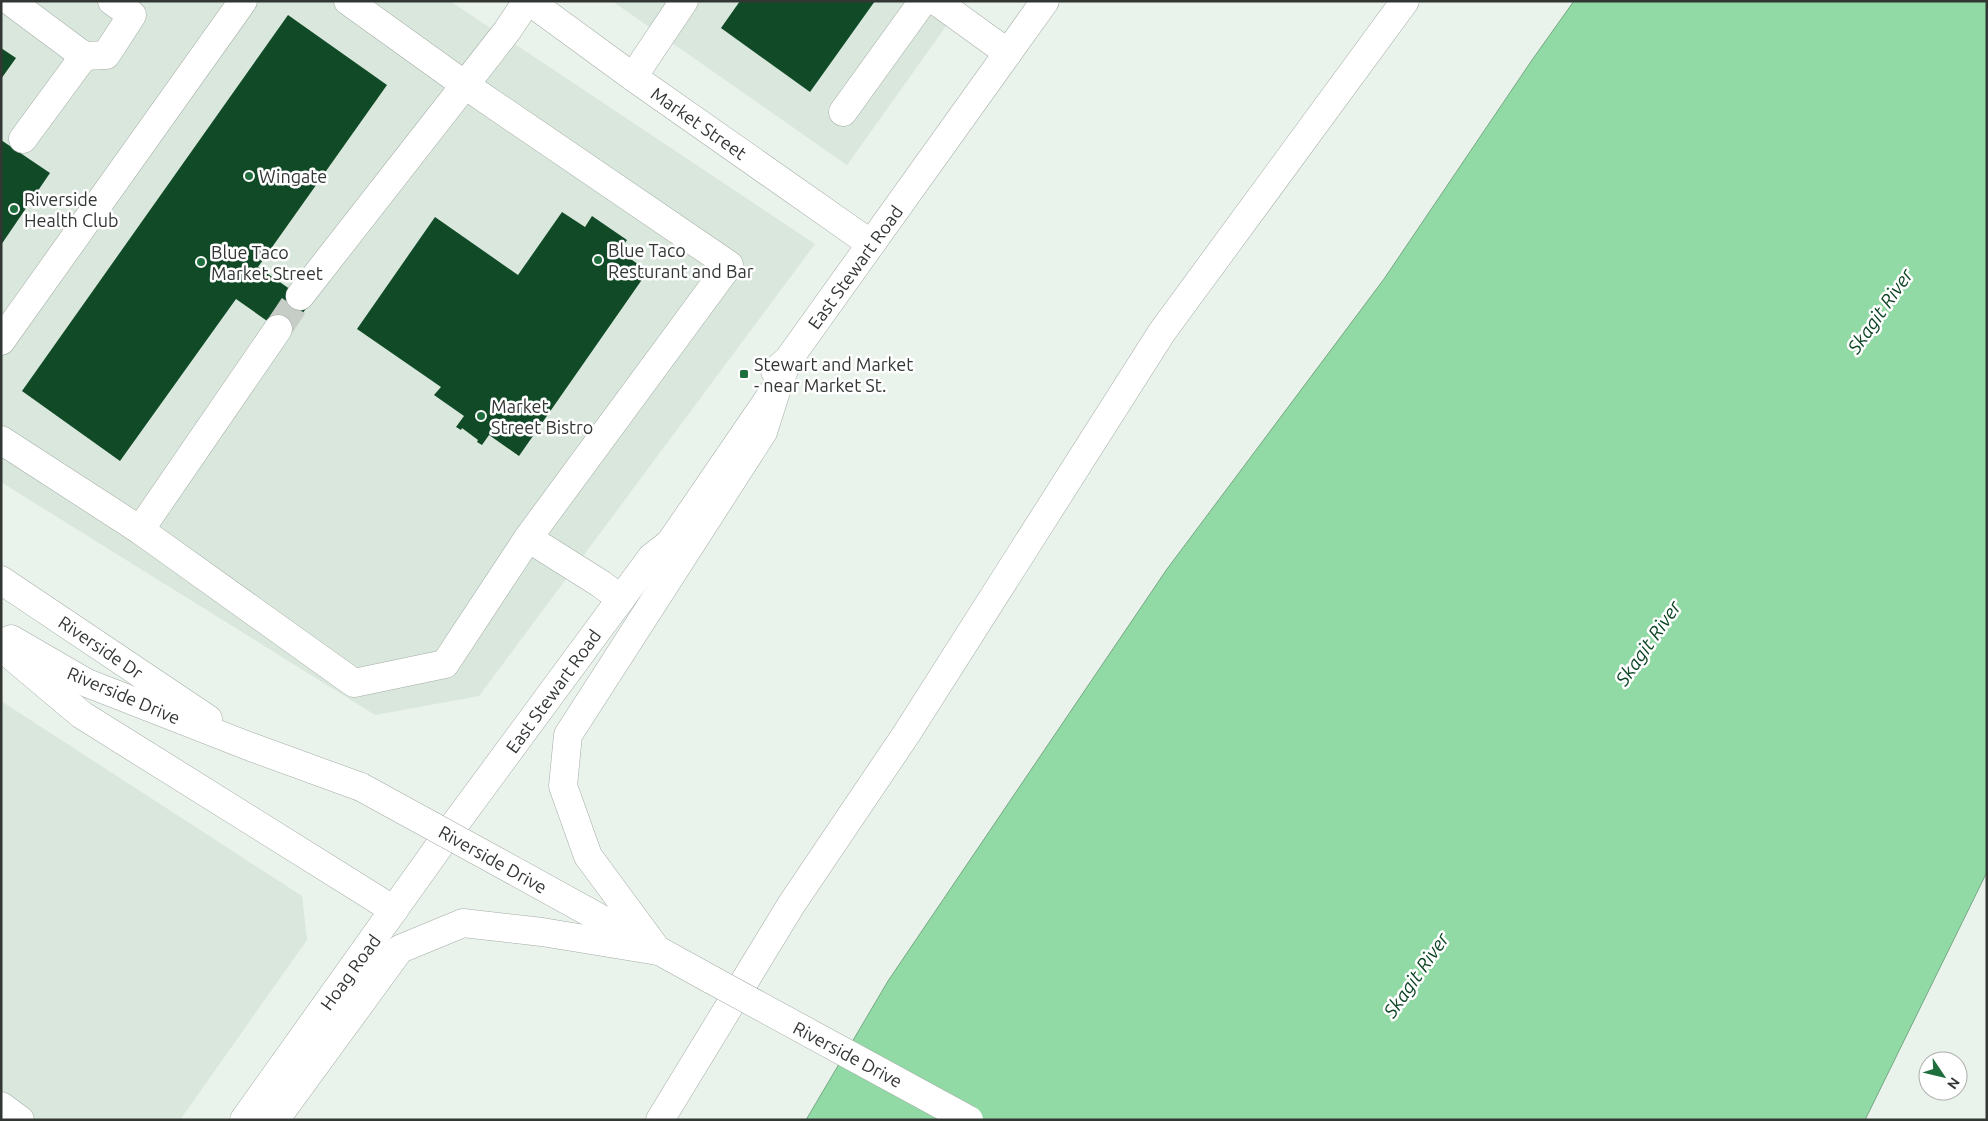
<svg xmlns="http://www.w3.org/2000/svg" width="1988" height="1121" viewBox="0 0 1988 1121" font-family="Ubuntu,sans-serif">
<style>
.built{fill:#d9e7dc}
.water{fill:#91d9a5;stroke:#75a883}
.building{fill:#114a27}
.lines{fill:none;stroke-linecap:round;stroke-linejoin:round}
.minor-tunnel{stroke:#c5cdc6;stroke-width:28;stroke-dasharray:28 14;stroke-linecap:butt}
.minor-casing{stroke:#a4ada6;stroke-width:29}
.major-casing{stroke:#a4ada6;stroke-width:29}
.minor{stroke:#fff;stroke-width:28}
.major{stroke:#fff;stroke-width:28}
.major-bridge-casing{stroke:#a4ada6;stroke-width:29;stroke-linecap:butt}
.major-bridge{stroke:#fff;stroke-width:28}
.poi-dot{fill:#1f6e3d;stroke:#fff;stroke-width:2}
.labels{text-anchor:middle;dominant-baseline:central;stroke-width:5;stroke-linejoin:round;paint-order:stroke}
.street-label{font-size:18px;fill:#333734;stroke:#fff}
.poi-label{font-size:18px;fill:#333734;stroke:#fff;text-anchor:start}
.water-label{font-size:19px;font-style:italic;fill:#0e4524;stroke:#fff}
</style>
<rect width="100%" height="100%" fill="#e9f2eb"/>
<g class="built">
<polygon points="1,1 450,1 815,244 479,696 375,715 1,482"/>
<polygon points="612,1 964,1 847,165"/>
<polygon points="1,701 302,896 307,940 180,1120 1,1120"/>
</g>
<polygon class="water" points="1574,1 1987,1 1987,872 1865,1120 806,1120 888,981 1167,569 1384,279 1532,60"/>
<g class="building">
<polygon points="740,1 875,1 810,92 721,28"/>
<polygon points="288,15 387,85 258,267 310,303 287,335 236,299 120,461 22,391"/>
<polygon points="1,48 16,58 1,79"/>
<polygon points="1,140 50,173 1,245"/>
<polygon points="562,212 585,227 592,216 627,240 619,251 648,271 519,456 489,435 482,445 477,442 478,440 462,428 461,430 456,427 464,416 434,395 441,387 357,329 435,217 518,275"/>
</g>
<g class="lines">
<polyline class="minor-tunnel" points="278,329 300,296"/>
<g class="minor-casing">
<g id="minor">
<polyline points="10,1 84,56 106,55 132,15 112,1"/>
<polyline points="529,1 633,77 871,244"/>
<polyline points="936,1 1008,53"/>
<polyline points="633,77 684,1"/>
<polyline points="843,112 923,1"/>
<polyline points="23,139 84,56"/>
<polyline points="300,296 507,31 527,1"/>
<polyline points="1,341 243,1"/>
<polyline points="775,371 788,360 1045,1"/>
<polyline points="1,440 140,530 354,683 445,664 528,538 729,265 465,85 348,1"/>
<polyline points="140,530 278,329"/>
<polyline points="528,538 601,584 621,599"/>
<polyline points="1,1106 20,1120"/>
<polyline points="244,1120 455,824 651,558 670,543 778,385 788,360"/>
<polyline points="660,1120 791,905 907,733 1162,332 1405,1"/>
</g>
</g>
<g class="major-casing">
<g id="major">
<polyline points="1,580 208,719"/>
<polyline points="11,639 87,683 251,747 361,787"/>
<polyline points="1,647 82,715 394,910"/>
<polyline points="498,862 712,980"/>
<polyline points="658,951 588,856 563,786 568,735 763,432 778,385"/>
<polyline points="275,1120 400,949 463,923 542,932 658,951"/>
</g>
</g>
<use href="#minor" class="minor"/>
<use href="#major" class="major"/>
<g class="major-bridge-casing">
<g id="major-bridge">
<polyline points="361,787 498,862"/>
<polyline points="712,980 969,1120"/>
</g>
</g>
<use href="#major-bridge" class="major-bridge"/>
</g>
<g class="poi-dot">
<circle cx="249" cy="176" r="5"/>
<circle cx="14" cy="209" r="5"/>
<circle cx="598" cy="260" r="5"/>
<circle cx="201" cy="262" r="5"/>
<rect x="739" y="369" width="10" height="10" rx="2.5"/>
<circle cx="481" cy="416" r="5"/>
</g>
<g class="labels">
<g class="street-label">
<text transform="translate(699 123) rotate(35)">Market Street</text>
<text transform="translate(855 267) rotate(-54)">East Stewart Road</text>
<text transform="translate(101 647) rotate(34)">Riverside Dr</text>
<text transform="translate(553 691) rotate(-54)">East Stewart Road</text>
<text transform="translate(124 695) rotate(23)">Riverside Drive</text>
<text transform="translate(493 859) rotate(29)">Riverside Drive</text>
<text transform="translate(350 972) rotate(-54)">Hoag Road</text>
<text transform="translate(848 1054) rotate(28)">Riverside Drive</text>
</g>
<g class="poi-label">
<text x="259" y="176">Wingate</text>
<text x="24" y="199">Riverside<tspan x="24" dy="21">Health Club</tspan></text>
<text x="608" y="250">Blue Taco<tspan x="608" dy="21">Resturant and Bar</tspan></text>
<text x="211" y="252">Blue Taco<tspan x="211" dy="21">Market Street</tspan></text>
<text x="754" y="364">Stewart and Market<tspan x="754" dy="21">- near Market St.</tspan></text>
<text x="491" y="406">Market<tspan x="491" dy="21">Street Bistro</tspan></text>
</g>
<g class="water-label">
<text transform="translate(1880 311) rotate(-55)">Skagit River</text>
<text transform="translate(1648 643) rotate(-55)">Skagit River</text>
<text transform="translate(1416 975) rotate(-55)">Skagit River</text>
</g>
</g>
<rect width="1988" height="1121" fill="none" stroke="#333734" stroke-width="5"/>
<g transform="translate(1943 1076) rotate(125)"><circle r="24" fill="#ffffff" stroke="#adafae"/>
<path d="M0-4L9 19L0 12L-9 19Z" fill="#1f6e3d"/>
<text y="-8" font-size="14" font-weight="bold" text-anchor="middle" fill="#333734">N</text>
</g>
</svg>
